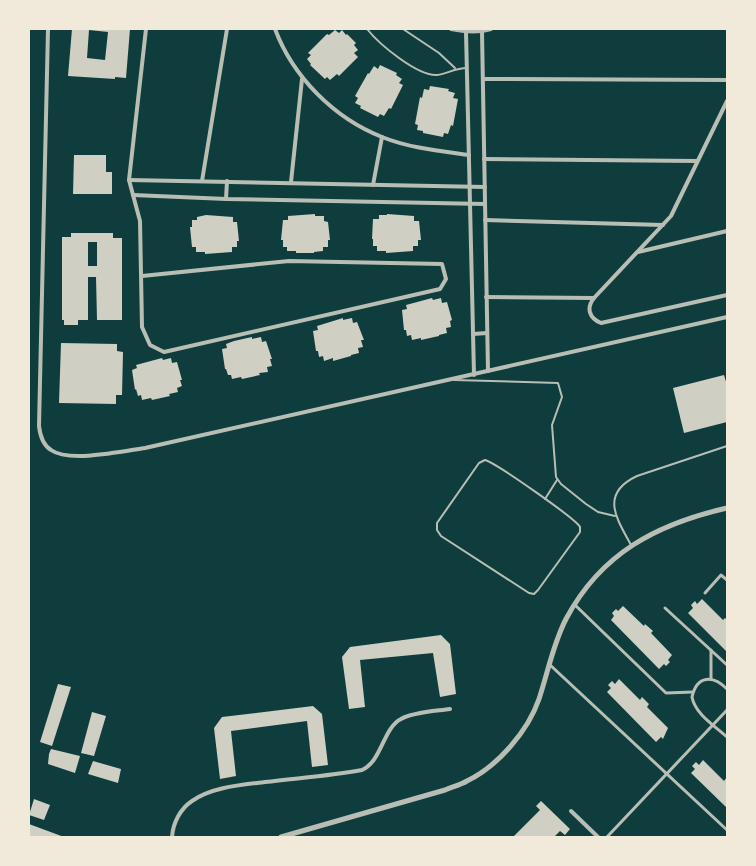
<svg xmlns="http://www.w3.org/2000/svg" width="756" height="866" viewBox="0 0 756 866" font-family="'Fira Sans',sans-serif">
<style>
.building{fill:#cfcfc3;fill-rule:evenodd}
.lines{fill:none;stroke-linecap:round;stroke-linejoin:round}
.service{stroke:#b8beb3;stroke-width:2}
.pedestrian{stroke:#b8beb3;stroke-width:3}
.minor{stroke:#b8beb3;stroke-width:4}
.tertiary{stroke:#b8beb3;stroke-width:5}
</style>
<rect width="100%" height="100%" fill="#0f3d3e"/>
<g class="building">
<path d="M72 29H130L126 78 115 77V79L68 76ZM89 30 108 32 105 60 87 58Z"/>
<polygon points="335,30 339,33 342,30 346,35 347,34 356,43 354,45 358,50 354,53 358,57 339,76 337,74 330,80 327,77 325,79 310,65 311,64 307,59 311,55 308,53 327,34 329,35"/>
<polygon points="380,65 397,73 396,75 402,79 399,83 403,85 391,109 389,108 384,116 380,114 378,117 360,108 361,106 355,103 358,98 355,96 368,73 369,74 374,66 378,69"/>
<polygon points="430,86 449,89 448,91 455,93 453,98 458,99 453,126 451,125 448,134 444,133 443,137 423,133 423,131 417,130 418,125 415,124 420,97 422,98 424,89 429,90"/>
<polygon points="74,155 106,155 106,172 112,172 112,194 73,194"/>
<polygon points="315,214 315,216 324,216 324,221 328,222 330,240 328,240 328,247 323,247 323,251 314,252 314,253 296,253 296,251 287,251 287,247 283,247 283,240 281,240 283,220 288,220 288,216"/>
<polygon points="387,214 414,216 414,221 419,221 421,240 418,240 418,246 413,246 413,251 386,253 386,251 377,251 377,246 373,246 373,239 372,239 373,219 379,219 379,215 387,215"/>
<polygon points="206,215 233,217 233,222 237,222 239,241 237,241 237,247 232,247 232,252 205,254 205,252 196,252 196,247 192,247 190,227 192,227 192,220 197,220 197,217"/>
<path d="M71 233H113V238H122V320H97L96 277H88V320H78V325H64V320H62V237H71ZM88 242H97V266H88Z"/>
<polygon points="432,298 433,300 441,298 442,303 447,302 452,320 450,321 451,327 446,328 447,333 439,335 439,336 421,340 421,338 412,340 411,335 407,336 406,330 404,330 402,310 407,309 406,305"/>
<polygon points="343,318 343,320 352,318 353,323 357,322 364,340 361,340 363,347 358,348 359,353 351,355 351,356 333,361 333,358 324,361 323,356 319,357 318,351 316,351 313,331 318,330 317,326"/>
<polygon points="252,337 252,339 261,337 262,342 266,341 272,359 270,359 272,366 267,367 268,372 259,373 260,375 242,379 241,377 232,379 231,375 228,375 226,369 225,369 222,349 227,348 226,344 234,341"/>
<polygon points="61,343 117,344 117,351 123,352 122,395 116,395 116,404 59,403"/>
<polygon points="162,358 163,360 171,358 172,363 177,362 182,380 180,380 182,386 177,388 178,392 169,394 170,396 152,400 151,398 142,400 141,395 138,396 136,389 135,390 132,370 137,368 136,365"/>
<polygon points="724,375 727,385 727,422 684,433 673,388"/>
<polygon points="702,599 723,620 725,618 727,620 727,652 688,613 693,608 691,605 695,601 697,604"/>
<polygon points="623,606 644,626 645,624 653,631 651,633 672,655 668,660 670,662 666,666 664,664 659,669 611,620 614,616 612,613 616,609 618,611"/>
<polygon points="441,635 450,644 456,694 440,697 433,653 360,660 365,707 349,709 342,657 350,647"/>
<polygon points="619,679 640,700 642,697 649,704 647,707 668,728 663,739 661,737 656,742 607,692 611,688 608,685 612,681 615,684"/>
<polygon points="58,684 71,687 52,746 40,742"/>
<polygon points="313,706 322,714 328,765 312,767 307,721 231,731 236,776 220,779 214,728 222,717"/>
<polygon points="92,712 106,716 94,756 81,753"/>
<polygon points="51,749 80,756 75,773 48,764 49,754"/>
<polygon points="703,760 724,781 727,777 727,808 691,773 695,769 692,766 696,762 699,765"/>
<polygon points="93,761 121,769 118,783 88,774"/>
<polygon points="34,799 50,805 44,820 29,815"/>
<polygon points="541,801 570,829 565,835 560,831 554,837 513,837 540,810 536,806"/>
<polygon points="29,824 64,837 29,837"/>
</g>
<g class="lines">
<g class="service">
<path d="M367 29C379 44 417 76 437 75 448 74 454 68 467 68"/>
<polyline points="403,29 439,53 455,68"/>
<polyline points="454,380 558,383 562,397 552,425 556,477 561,484 586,504 598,512 615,516"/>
<path d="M485 460C496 463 576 519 580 527V532L538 590 534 594 529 593 441 536 437 530V523L479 463Z"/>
<polyline points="545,499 557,480"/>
<path d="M631 545C617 519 599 494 637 476L727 446"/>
</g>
<g class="pedestrian">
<polyline points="705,593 721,575 727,580"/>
<polyline points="575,605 666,693 693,692"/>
<polyline points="665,608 727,665"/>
<polyline points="711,650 711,678"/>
<polyline points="549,664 727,830"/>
<path d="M727 689C713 675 697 675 692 697 695 714 715 726 727 737"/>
<polyline points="607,837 727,710"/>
</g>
<g class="minor">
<path d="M48 29 39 426C40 435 43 445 51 450 69 463 124 451 145 448L727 317"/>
<path d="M275 29C293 77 334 118 382 137 409 148 440 151 469 155"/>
<path d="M451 29C465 32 477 33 491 29"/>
<polyline points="466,32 474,375"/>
<polyline points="482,32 488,371"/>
<polyline points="483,79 727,80"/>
<path d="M727 101 671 216 594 298C586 308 589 318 601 323L727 295"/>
<polyline points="484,159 697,161"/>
<polyline points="129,180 485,187"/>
<polyline points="202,181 227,29"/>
<polyline points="291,182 302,79"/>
<polyline points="373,185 382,137"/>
<polyline points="133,195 226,199 485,204"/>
<polyline points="226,199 227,181"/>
<polyline points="485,220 663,225"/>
<polyline points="638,252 727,231"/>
<polyline points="142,276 289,261 442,264 446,279 440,289 164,352 150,345 142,327 140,221 129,180 146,29"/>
<polyline points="486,297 594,298"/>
<polyline points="473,334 487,333"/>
<polyline points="571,811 598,837"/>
<path d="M172 837C173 823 180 809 192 801 212 787 241 785 265 782 297 778 330 776 362 770 382 761 383 728 401 719 413 712 437 711 450 709"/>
</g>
<path class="tertiary" d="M281 837 445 790C452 787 460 785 467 781 498 766 528 731 539 699 548 672 553 644 566 619 601 553 657 524 727 508"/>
</g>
<rect width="756" height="866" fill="none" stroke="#f1e9da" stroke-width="60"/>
</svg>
